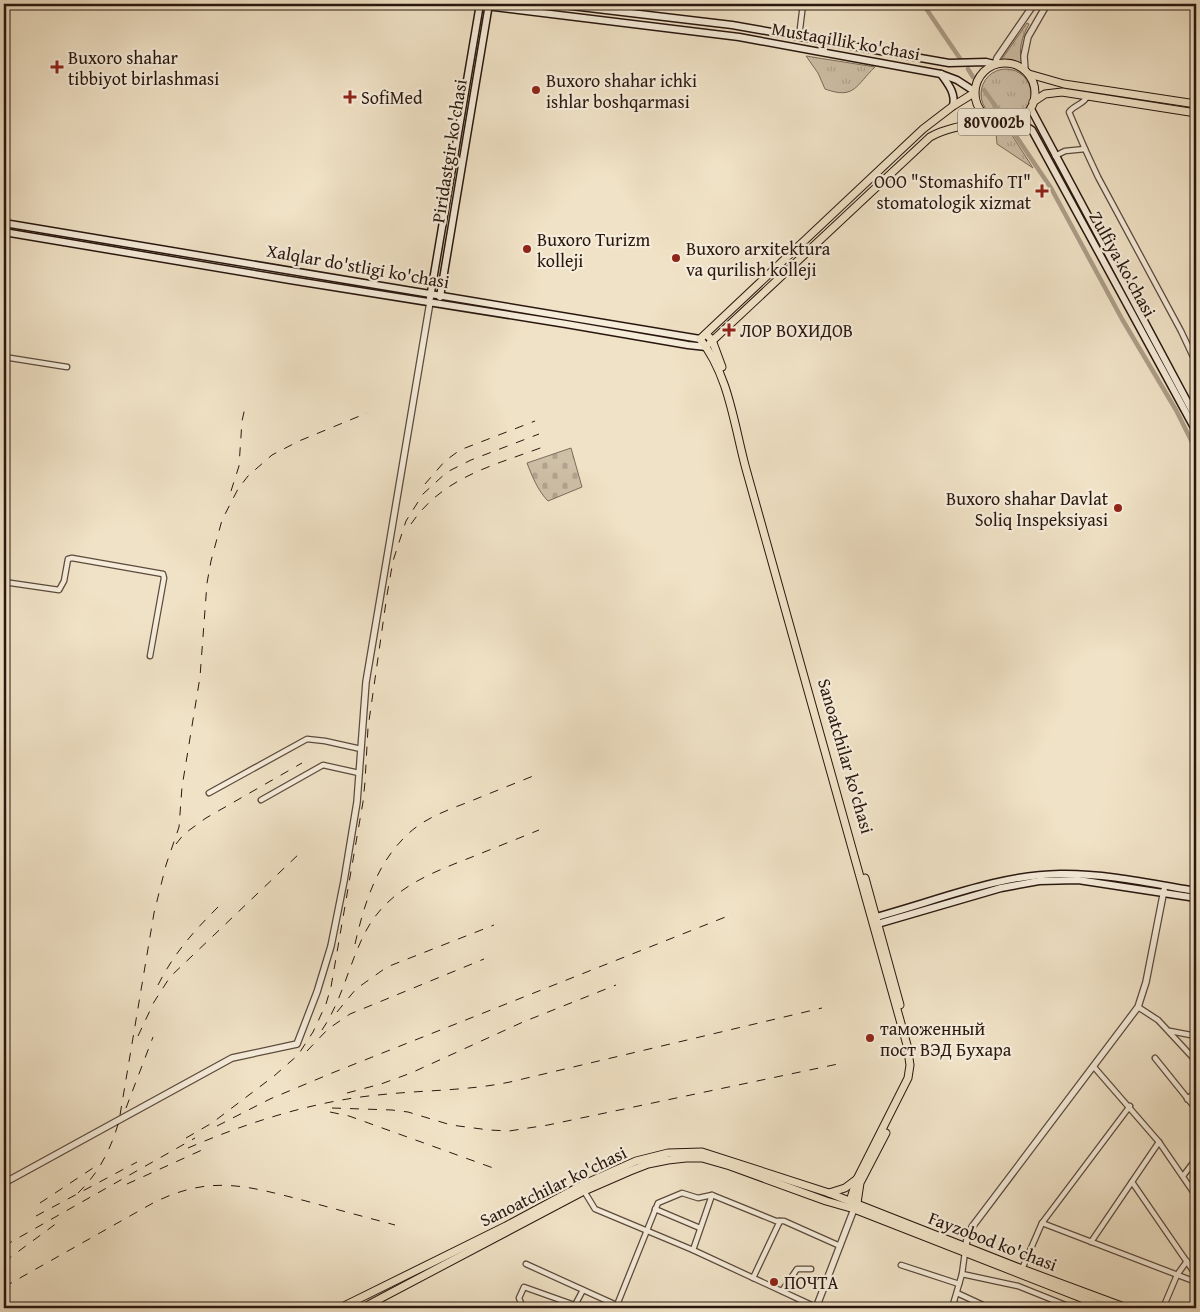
<svg xmlns="http://www.w3.org/2000/svg" width="1200" height="1312" viewBox="0 0 1200 1312" font-family="'Gentium Book Plus',serif">
<style>
.grass{fill:url(#grass-tufts);stroke:#7c6b5b}
.cemetery{fill:url(#cemetery-stones);stroke:#7c6b5b}
.lines{fill:none;stroke-linecap:round;stroke-linejoin:round}
.canal{stroke:#ac9d88;stroke-width:4.5}
.minor-casing{stroke:#5b4a3d;stroke-width:7}
.tertiary-casing{stroke:#5b4a3d;stroke-width:8}
.secondary-casing{stroke:#29170f;stroke-width:9}
.primary-casing{stroke:#29170f;stroke-width:9}
.minor{stroke:#f5ecda;stroke-width:4.5}
.tertiary{stroke:#f5ecda;stroke-width:5.5}
.secondary{stroke:#f5ecda;stroke-width:6}
.primary{stroke:#f0e2c6;stroke-width:7}
.rail{stroke:#29170f;stroke-width:1;stroke-dasharray:9 9;stroke-linecap:butt}
.poi-dot{fill:#8f2418;stroke:#f5ecda;stroke-width:2}
.labels{text-anchor:middle;dominant-baseline:central;stroke-width:4.5;stroke-linejoin:round;paint-order:stroke}
.shield{fill:#f5ecda;stroke:#66574c;stroke-width:1}
.shield-label{font-size:16px;font-weight:bold;fill:#29170f}
.street-label{font-size:18px;fill:#29170f;stroke:#f5ecda}
.poi-label{font-size:18px;fill:#29170f;stroke:#f5ecda;text-anchor:start}
</style>
<defs>
<pattern id="grass-tufts" width="24" height="20" patternUnits="userSpaceOnUse" patternTransform="scale(1.25)"><rect width="24" height="20" fill="#cebfa7"/><path d="M3 7l-1-3M5 7V3M7 7l1-3M15 17l-1-3M17 17v-4M19 17l1-3" fill="none" stroke="#b1a38f"/></pattern>
<pattern id="cemetery-stones" width="16" height="16" patternUnits="userSpaceOnUse" patternTransform="scale(1.25)"><rect width="16" height="16" fill="#cebfa7"/><path d="M2 7V4a2 2 0 0 1 4 0v3zM10 15v-3a2 2 0 0 1 4 0v3z" fill="#b1a38f"/></pattern>
</defs>
<rect width="100%" height="100%" fill="#f0e2c6"/>
<filter id="stains"><feTurbulence type="fractalNoise" baseFrequency=".004" numOctaves="4"/><feColorMatrix values="0 0 0 0 .2 0 0 0 0 .09 0 0 0 0 .02 0 0 0 .5 -.17"/></filter>
<radialGradient id="worn" r=".72"><stop offset=".6" stop-color="#630" stop-opacity="0"/><stop offset="1" stop-color="#630" stop-opacity=".3"/></radialGradient>
<g class="grass">
<path d="M1027 23 1029 24C1022 37 1018 49 1022 64L1015 61 1002 59Z"/>
<path d="M806 56 875 67C856 85 855 100 825 89L818 73Z"/>
<circle cx="1006" cy="94" r="25"/>
<polygon points="998,129 1008,129 1033,168 997,144 996,133"/>
</g>
<path class="cemetery" d="M571 448 582 487 548 501C538 491 532 476 527 463Z"/>
<g class="lines">
<g class="canal">
<polyline points="923,4 961,60"/>
<polyline points="968,69 973,77"/>
<polyline points="984,90 1004,118"/>
<polyline points="1012,130 1051,188 1122,319 1176,410 1194,446"/>
</g>
<g class="minor-casing">
<g id="minor">
<polyline points="799,37 803,4"/>
<path d="M1085 149 1069 112C1075 104 1084 105 1088 95"/>
<polyline points="1055,156 1065,151 1085,149 1098,177 1181,331 1196,363"/>
<polyline points="4,357 67,367"/>
<polyline points="4,582 59,590 64,581 68,559 72,558 163,574 164,578 150,656"/>
<polyline points="209,793 307,739 325,741 361,749"/>
<polyline points="261,800 323,765 359,773"/>
<polyline points="1138,1007 1158,1020 1196,1061"/>
<polyline points="1170,1031 1196,1036"/>
<polyline points="1155,1058 1196,1109"/>
<polyline points="1094,1067 1159,1142 1196,1196"/>
<polyline points="1187,1099 1196,1092"/>
<polyline points="1183,1176 1196,1159"/>
<polyline points="1132,1182 1196,1275"/>
<polyline points="584,1191 595,1209 693,1250 818,1308"/>
<polyline points="655,1209 700,1228"/>
<polyline points="1042,1223 1196,1282"/>
<polyline points="1091,1242 1159,1142"/>
<polyline points="693,1250 712,1195"/>
<polyline points="526,1264 623,1308"/>
<polyline points="901,1265 959,1284"/>
<polyline points="1022,1269 1042,1223 1130,1106"/>
<polyline points="962,1274 1018,1286 1073,1308"/>
<polyline points="753,1278 780,1221"/>
<polyline points="782,1291 797,1269 811,1269"/>
<polyline points="957,1293 983,1305 984,1308"/>
<polyline points="575,1305 583,1290"/>
<polyline points="617,1305 658,1203 682,1193 698,1198 712,1195 776,1221 784,1221 840,1246"/>
<polyline points="523,1308 519,1298 524,1287 583,1308"/>
<polyline points="952,1308 962,1274 965,1252"/>
<polyline points="1163,1308 1177,1275 1187,1261"/>
</g>
</g>
<g class="tertiary-casing">
<g id="tertiary">
<polyline points="995,64 997,58 1034,4"/>
<polyline points="1025,70 1024,56 1028,37 1047,4"/>
<polyline points="4,1183 232,1058 297,1044 317,992 331,946 344,881 357,802 366,682 430,302"/>
<polyline points="965,1251 967,1239 972,1227 1138,1007 1146,982 1164,890"/>
<polyline points="816,1308 854,1209"/>
</g>
</g>
<g class="secondary-casing">
<g id="secondary">
<polyline points="470,4 739,37 941,74 957,80 974,91"/>
<polyline points="555,4 732,25 949,63 986,62 994,64"/>
<path d="M941 74C948 84 956 93 953 106"/>
<polyline points="1031,109 1196,418"/>
<polyline points="1013,122 1021,123 1032,130 1196,431"/>
<polyline points="4,223 700,339"/>
<polyline points="4,232 290,280 566,324 688,345 706,347"/>
<polyline points="440,297 489,4"/>
<polyline points="430,298 480,4"/>
<path d="M872 918C934 902 996 875 1060 874 1104 873 1154 884 1196 891"/>
<polyline points="874,925 1001,888 1039,881 1078,880 1196,898"/>
</g>
</g>
<g class="primary-casing">
<g id="primary">
<circle cx="1005" cy="93" r="30"/>
<polyline points="1029,74 1064,84 1196,104"/>
<polyline points="1033,102 1045,94 1062,92 1196,113"/>
<polyline points="706,334 712,340 722,367"/>
<path d="M710 343 930 137C950 126 971 125 993 121"/>
<polyline points="865,878 900,1005"/>
<polyline points="829,1193 845,1188 857,1179"/>
<path d="M854 1209 850 1201 857 1179 908 1078 910 1065 907 1045 746 469C734 425 729 375 700 339L923 129 953 106 974 93"/>
<polyline points="854,1209 857,1203 860,1183 886,1133"/>
<polyline points="340,1308 506,1226 582,1185 636,1161 668,1153 702,1152 829,1193 1022,1269 1127,1308"/>
<polyline points="364,1308 370,1304 584,1191 630,1171 648,1164 668,1160 686,1158 702,1158 730,1166 826,1201 854,1209 1107,1308"/>
</g>
</g>
<use href="#minor" class="minor"/>
<use href="#tertiary" class="tertiary"/>
<use href="#secondary" class="secondary"/>
<use href="#primary" class="primary"/>
<g class="rail">
<polyline points="425,484 445,461 460,450 535,421"/>
<polyline points="231,491 239,466 242,421 246,403"/>
<path d="M411 524C443 477 492 466 543 447"/>
<polyline points="176,844 184,834 206,818 302,763"/>
<path d="M355 944C364 905 376 864 407 835 424 818 448 810 471 801 493 792 516 783 538 774"/>
<path d="M158 985C174 953 194 931 219 906"/>
<polyline points="337,1012 356,989 387,967 494,925"/>
<path d="M322 1030C343 999 349 962 367 929 390 888 431 873 472 857 494 848 517 839 539 830"/>
<polyline points="138,1036 154,1002 170,977 300,853"/>
<polyline points="307,1051 328,1029 350,1014 484,959"/>
<polyline points="347,1093 381,1084 411,1073 523,1022 616,985"/>
<polyline points="126,1108 153,1037"/>
<polyline points="332,1108 392,1110 408,1112 451,1125 489,1130 509,1131 548,1125 838,1064"/>
<polyline points="330,1112 349,1116 496,1169"/>
<polyline points="217,1126 270,1099 332,1073 733,914"/>
<polyline points="186,1138 212,1123 274,1076 298,1055 313,1032 326,1004 331,987 363,802 365,782 368,728 387,595 393,561 406,521 423,494 447,472 471,460 539,434"/>
<path d="M188 1148C246 1123 314 1101 378 1095 422 1090 467 1091 510 1082L822 1008"/>
<polyline points="127,1184 202,1150"/>
<path d="M78 1193C99 1173 111 1149 119 1121L154 913 166 865 179 827 182 787 200 677 207 583 211 561 222 520 238 489 248 476 272 455 299 441 367 413"/>
<polyline points="40,1203 96,1166"/>
<polyline points="36,1216 137,1162"/>
<polyline points="4,1246 195,1138"/>
<polyline points="4,1262 61,1220"/>
<path d="M4 1287 153 1203C211 1174 247 1186 306 1201 335 1209 365 1217 395 1225"/>
</g>
</g>
<g class="poi-dot">
<path d="M54.5 59.5h5v5h5v5h-5v5h-5v-5h-5v-5h5z"/>
<circle cx="536" cy="90" r="5"/>
<path d="M347.5 89.5h5v5h5v5h-5v5h-5v-5h-5v-5h5z"/>
<path d="M1039.5 183.5h5v5h5v5h-5v5h-5v-5h-5v-5h5z"/>
<circle cx="527" cy="249" r="5"/>
<circle cx="676" cy="258" r="5"/>
<path d="M726.5 322.5h5v5h5v5h-5v5h-5v-5h-5v-5h5z"/>
<circle cx="1118" cy="508" r="5"/>
<circle cx="870" cy="1038" r="5"/>
<circle cx="774" cy="1282" r="5"/>
</g>
<g class="labels">
<rect class="shield" x="958" y="108.5" width="72" height="27" rx="4"/>
<g class="shield-label">
<text x="994" y="122">80V002b</text>
</g>
<g class="street-label">
<text transform="translate(846 41) rotate(10)">Mustaqillik ko'chasi</text>
<text transform="translate(449 151) rotate(-81)">Piridastgir ko'chasi</text>
<text transform="translate(1123 264) rotate(61)">Zulfiya ko'chasi</text>
<text transform="translate(358 266) rotate(10)">Xalqlar do'stligi ko'chasi</text>
<text transform="translate(846 756) rotate(74)">Sanoatchilar ko'chasi</text>
<text transform="translate(553 1186) rotate(-26)">Sanoatchilar ko'chasi</text>
<text transform="translate(993 1241) rotate(21)">Fayzobod ko'chasi</text>
</g>
<g class="poi-label">
<text x="68" y="57">Buxoro shahar<tspan x="68" dy="21">tibbiyot birlashmasi</tspan></text>
<text x="546" y="80">Buxoro shahar ichki<tspan x="546" dy="21">ishlar boshqarmasi</tspan></text>
<text x="361" y="97">SofiMed</text>
<text x="1031" y="181" text-anchor="end">OOO "Stomashifo TI"<tspan x="1031" dy="21">stomatologik xizmat</tspan></text>
<text x="537" y="239">Buxoro Turizm<tspan x="537" dy="21">kolleji</tspan></text>
<text x="686" y="248">Buxoro arxitektura<tspan x="686" dy="21">va qurilish kolleji</tspan></text>
<text x="740" y="330">ЛОР ВОХИДОВ</text>
<text x="1108" y="498" text-anchor="end">Buxoro shahar Davlat<tspan x="1108" dy="21">Soliq Inspeksiyasi</tspan></text>
<text x="880" y="1028">таможенный<tspan x="880" dy="21">пост ВЭД Бухара</tspan></text>
<text x="784" y="1282">ПОЧТА</text>
</g>
</g>
<rect width="1200" height="1312" fill="none" stroke="#f0e2c6" stroke-width="20"/>
<rect x="5" y="5" width="1190" height="1302" fill="none" stroke="#29170f" stroke-width="2.5"/>
<rect x="10" y="10" width="1180" height="1292" fill="none" stroke="#29170f"/>
<rect width="100%" height="100%" filter="url(#stains)"/>
<rect width="100%" height="100%" fill="url(#worn)"/>
</svg>
